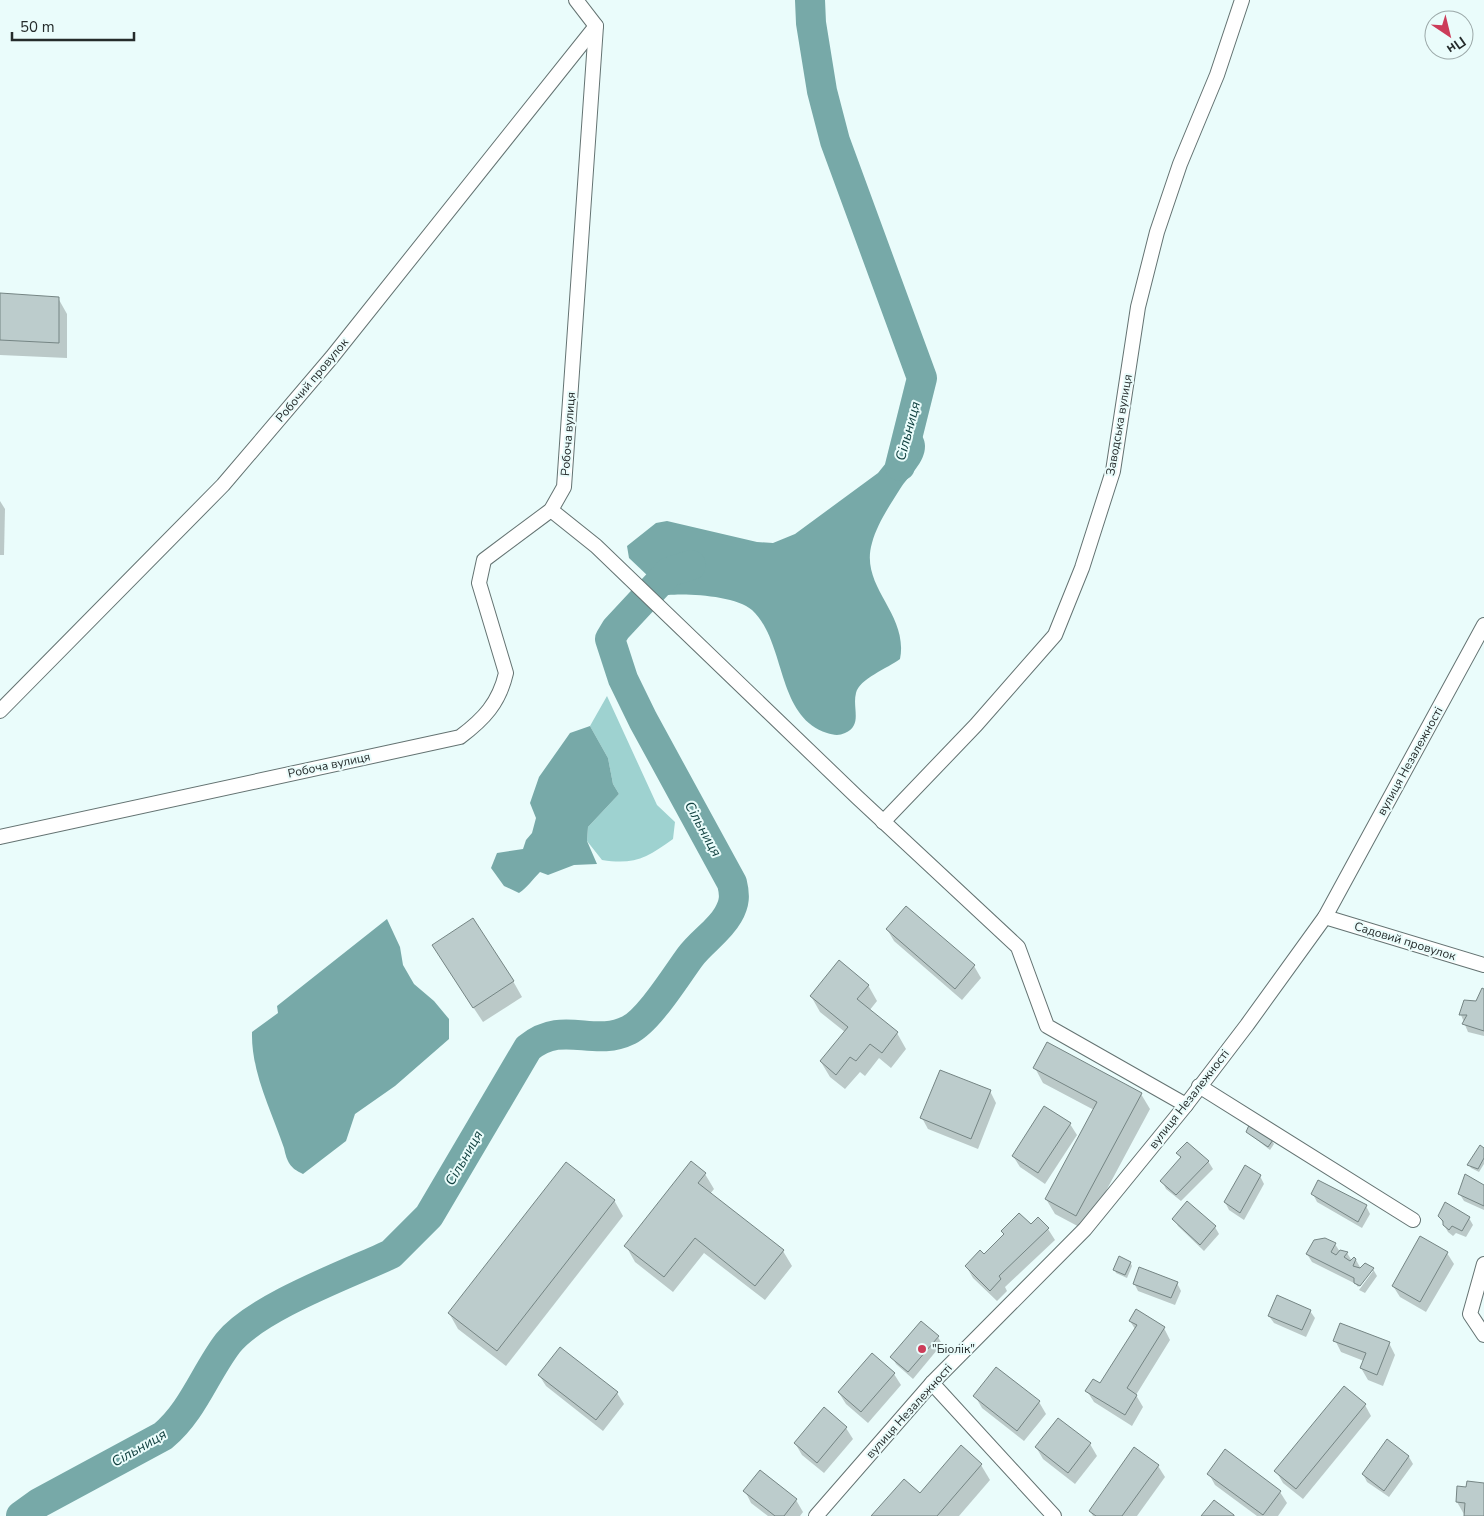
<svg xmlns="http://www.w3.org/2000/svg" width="1484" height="1516" viewBox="0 0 1484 1516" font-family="'Nunito Sans',sans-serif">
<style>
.green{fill:#9ed2d0}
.water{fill:#77a9a8}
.shadow{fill:#0003}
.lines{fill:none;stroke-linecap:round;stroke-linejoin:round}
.river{stroke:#77a9a8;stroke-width:30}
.building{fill:#bccccc;stroke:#758584}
.minor-casing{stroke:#647372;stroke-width:16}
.minor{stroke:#fff;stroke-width:14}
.poi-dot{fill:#cc3c59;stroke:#eafcfb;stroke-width:2}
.labels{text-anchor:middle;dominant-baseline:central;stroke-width:4;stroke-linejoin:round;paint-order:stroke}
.street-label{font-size:12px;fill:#252b2b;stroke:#eafcfb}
.poi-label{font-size:12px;fill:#252b2b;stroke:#eafcfb;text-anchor:start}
.water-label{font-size:14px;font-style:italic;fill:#0f3f3e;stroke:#eafcfb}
</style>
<rect width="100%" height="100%" fill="#eafcfb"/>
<path class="green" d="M607 696 657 805 675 822 673 839C647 858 634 865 602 860L587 841 588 827 619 794 613 784 608 758 590 726Z"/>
<g class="water">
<path d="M907 426 917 429C921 434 925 439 925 446 925 463 909 475 900 489 890 505 877 524 872 543 859 587 909 613 900 659 888 668 859 679 856 693 852 708 863 725 845 733 839 736 833 735 827 733 776 717 786 641 752 610 736 596 689 593 668 595L629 558 627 546 656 523 667 521 757 542 773 543 795 534 878 473 894 453 903 431Z"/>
<path d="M590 726 608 758 613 784 619 794 588 827 587 841 597 864 574 865 548 875 540 872C532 880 528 887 519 893L504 886 491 868 497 853 523 849 526 840 532 833 536 818 530 803 539 777 570 733Z"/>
<path d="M387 919 400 947 403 965 414 984 434 1001 449 1019V1039L395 1086 355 1114 346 1141 303 1174C290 1168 287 1162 284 1148 271 1110 251 1072 252 1032L278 1013 277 1006Z"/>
</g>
<g class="shadow">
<polygon points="0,294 58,298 67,314 67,358 0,355"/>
<polygon points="0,501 5,509 4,555 0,555"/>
<polygon points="887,929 974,966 981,978 962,1000 894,941"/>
<polygon points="442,960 513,981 522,997 483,1022"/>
<polygon points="868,985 877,1001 869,1011 897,1033 906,1049 891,1068 879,1058 865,1076 860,1072 845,1089 830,1077 821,1062 845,1032 820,1012 811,996"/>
<polygon points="1484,990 1484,1036 1468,1032 1461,1015 1465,1002 1477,1002"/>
<polygon points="1035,1068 1141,1094 1150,1109 1085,1230 1055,1214 1046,1199 1094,1110 1043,1083"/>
<polygon points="990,1091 996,1103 978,1149 928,1129 922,1118"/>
<polygon points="1070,1124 1077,1135 1045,1184 1020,1167 1013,1156"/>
<polygon points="1247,1132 1272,1141 1274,1144 1270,1150"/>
<polygon points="1484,1150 1484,1164 1479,1172 1471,1168 1469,1165"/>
<polygon points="1178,1153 1208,1161 1213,1169 1181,1201 1166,1189 1162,1181 1181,1158"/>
<polygon points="705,1174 714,1189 710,1194 783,1251 792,1266 765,1300 704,1253 673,1292 635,1262 626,1246"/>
<polygon points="1260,1176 1264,1184 1244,1220 1229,1210 1225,1202"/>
<polygon points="1484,1187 1484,1210 1464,1201 1459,1193"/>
<polygon points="1313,1194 1366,1206 1370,1214 1362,1228 1317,1202"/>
<polygon points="614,1200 623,1216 506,1366 458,1329 449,1313"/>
<polygon points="1439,1216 1469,1218 1473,1225 1466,1237 1456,1233 1453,1236 1448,1232"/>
<polygon points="1038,1219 1048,1229 1055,1240 1005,1287 1007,1291 997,1301 973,1278 966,1266 984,1256 1005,1235 1031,1226"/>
<polygon points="1174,1219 1215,1227 1219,1234 1204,1251 1178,1226"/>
<polygon points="1335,1244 1340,1252 1347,1253 1352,1261 1356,1260 1361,1269 1373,1269 1377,1276 1365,1293 1359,1290 1373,1271 1370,1271 1358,1287 1356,1284 1312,1262 1307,1254"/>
<polygon points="1447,1253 1454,1264 1426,1312 1400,1297 1393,1286"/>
<polygon points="1130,1262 1132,1266 1127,1278 1116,1273 1115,1270"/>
<polygon points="1134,1283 1177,1283 1181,1291 1175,1305 1138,1291"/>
<polygon points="1310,1311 1315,1318 1306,1337 1274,1323 1269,1316"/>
<polygon points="1130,1321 1164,1328 1170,1340 1136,1395 1143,1407 1132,1426 1094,1402 1087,1391 1101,1385 1135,1329"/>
<polygon points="938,1337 942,1344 913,1379 896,1364 892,1357"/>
<polygon points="1335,1340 1389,1343 1395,1355 1383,1386 1368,1380 1361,1368 1364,1361 1341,1352"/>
<polygon points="996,1369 1039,1402 1046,1414 1024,1441 982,1408 975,1396"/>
<polygon points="894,1374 901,1385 868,1423 846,1404 839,1393"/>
<polygon points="539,1375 617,1393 624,1404 603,1431 546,1386"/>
<polygon points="1365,1405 1371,1416 1303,1499 1283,1483 1276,1471"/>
<polygon points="846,1428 853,1439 824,1473 802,1455 795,1443"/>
<polygon points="1090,1444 1097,1456 1075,1484 1043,1459 1036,1447"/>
<polygon points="1226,1451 1280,1492 1287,1503 1278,1516 1257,1516 1215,1485 1209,1474"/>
<polygon points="1409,1457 1413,1464 1389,1497 1367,1482 1363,1474"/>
<polygon points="981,1465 990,1480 959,1516 873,1516"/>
<polygon points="1158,1466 1165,1477 1137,1516 1093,1516 1090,1511"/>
<polygon points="760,1472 796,1500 803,1512 800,1516 768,1516 751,1503 745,1491"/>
<polygon points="1484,1484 1484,1516 1465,1516 1457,1502 1467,1488"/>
</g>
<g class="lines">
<g class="river">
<polyline points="810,0 811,23 822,91 835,141 922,378 900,466"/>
<path d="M21 1516 39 1503 163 1436C193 1411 205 1373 228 1343 257 1307 348 1274 391 1254L429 1216 528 1048C563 1019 593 1048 629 1030 649 1020 676 976 690 957 701 942 719 931 728 915 735 903 735 895 732 883L643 720 623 679 610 639 616 629 669 572 691 565"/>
</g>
</g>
<g class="building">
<polygon points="0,293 59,297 59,343 0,340"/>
<polygon points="906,906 975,965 955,989 886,929"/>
<polygon points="473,918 514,981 473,1008 432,945"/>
<polygon points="839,960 869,985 857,999 898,1032 882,1053 870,1044 856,1061 850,1057 836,1075 820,1061 848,1027 810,996"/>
<polygon points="1482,988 1484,989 1484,1031 1462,1024 1467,1015 1459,1015 1464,1000 1476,1001"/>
<polygon points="1047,1042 1142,1093 1076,1216 1045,1199 1097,1102 1033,1068"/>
<polygon points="940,1070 991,1090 971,1139 920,1118"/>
<polygon points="1044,1106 1071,1123 1038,1173 1012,1156"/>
<polygon points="1250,1123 1273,1140 1268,1147 1246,1132"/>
<polygon points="1187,1142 1209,1161 1176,1195 1160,1181 1181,1157 1176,1153"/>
<polygon points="1480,1145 1484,1148 1484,1158 1478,1169 1467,1165"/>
<polygon points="691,1161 706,1173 698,1183 784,1250 755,1286 695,1238 664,1277 624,1246"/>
<polygon points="566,1162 615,1200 497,1351 448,1313"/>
<polygon points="1245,1165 1261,1175 1240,1213 1224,1202"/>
<polygon points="1465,1174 1484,1185 1484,1206 1458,1194"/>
<polygon points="1318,1180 1367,1205 1358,1222 1311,1194"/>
<polygon points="1187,1201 1216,1226 1200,1245 1172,1219"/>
<polygon points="1445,1202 1470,1217 1462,1231 1452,1226 1449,1230 1443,1225 1443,1221 1438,1216"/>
<polygon points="1019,1213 1031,1224 1038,1217 1049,1228 999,1276 1001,1279 990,1291 965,1266 980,1250 984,1254 1004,1234 1001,1231"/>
<polygon points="1420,1236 1448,1252 1420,1302 1392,1286"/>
<polygon points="1325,1238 1336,1243 1331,1252 1336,1255 1340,1250 1348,1252 1344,1257 1350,1261 1354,1257 1356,1259 1353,1266 1360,1268 1365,1263 1374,1268 1360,1286 1354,1283 1354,1278 1306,1254 1314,1240"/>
<polygon points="1119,1256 1131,1262 1125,1275 1113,1270"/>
<polygon points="1139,1267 1178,1282 1171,1298 1133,1284"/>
<polygon points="1277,1295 1311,1310 1302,1330 1268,1316"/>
<polygon points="1136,1309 1165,1327 1127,1388 1137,1395 1125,1415 1085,1391 1093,1379 1100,1383 1137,1325 1129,1321"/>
<polygon points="921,1321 939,1336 908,1372 890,1357"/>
<polygon points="1340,1323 1390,1342 1377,1375 1360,1368 1366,1353 1333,1341"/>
<polygon points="560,1347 618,1392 596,1420 538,1375"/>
<polygon points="872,1353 895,1373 861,1412 838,1392"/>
<polygon points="996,1367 1040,1401 1017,1431 973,1396"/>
<polygon points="1344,1386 1366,1404 1296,1489 1274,1471"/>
<polygon points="824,1407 847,1427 817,1463 794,1443"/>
<polygon points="1058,1418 1091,1443 1068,1473 1035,1447"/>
<polygon points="1387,1439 1409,1456 1384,1491 1362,1474"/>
<polygon points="961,1445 982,1464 937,1516 871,1516 904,1479 920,1493"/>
<polygon points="1134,1447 1159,1465 1122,1516 1096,1516 1089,1511"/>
<polygon points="1225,1449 1281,1491 1263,1515 1207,1474"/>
<polygon points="760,1470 797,1499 784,1516 775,1516 743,1491"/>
<polygon points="1467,1481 1484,1483 1484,1516 1464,1516 1465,1503 1456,1502 1457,1486 1466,1487"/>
<polygon points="1214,1500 1234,1515 1234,1516 1201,1516"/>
</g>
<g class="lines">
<g class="minor-casing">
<g id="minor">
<polyline points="551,510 596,546 857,797 1018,947 1047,1026 1186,1105"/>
<polyline points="0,711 223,485 332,357 596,26"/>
<polyline points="883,822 976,725 1055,635 1082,568 1113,471 1138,307 1157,232 1180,164 1217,75 1242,0"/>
<path d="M0 837 460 737C484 719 499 703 506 673L479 583 484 560 551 510 564 487 596 26 576 0"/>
<polyline points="1325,917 1484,965"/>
<polyline points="1199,1086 1413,1220"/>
<polyline points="1484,1264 1470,1314 1484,1335"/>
<polyline points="932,1383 1054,1516"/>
<polyline points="816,1516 932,1383 1085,1229 1186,1105 1247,1025 1325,917 1484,625"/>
</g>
</g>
<use href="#minor" class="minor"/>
</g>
<circle class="poi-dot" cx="922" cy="1349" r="5"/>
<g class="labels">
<g class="street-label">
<text transform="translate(312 380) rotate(-50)">Робочий провулок</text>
<text transform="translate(1119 425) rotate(-80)">Заводська вулиця</text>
<text transform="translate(568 434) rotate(-86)">Робоча вулиця</text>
<text transform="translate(1410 761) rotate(-61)">вулиця Незалежності</text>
<text transform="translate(329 765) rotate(-12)">Робоча вулиця</text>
<text transform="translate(1405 941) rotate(17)">Садовий провулок</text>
<text transform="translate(1189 1099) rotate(-52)">вулиця Незалежності</text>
<text transform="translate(909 1411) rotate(-48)">вулиця Незалежності</text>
</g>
<g class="poi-label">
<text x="932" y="1349">"Біолік"</text>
</g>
<g class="water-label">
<text transform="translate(908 431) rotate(-75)">Сільниця</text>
<text transform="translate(703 829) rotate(61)">Сільниця</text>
<text transform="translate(464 1158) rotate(-60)">Сільниця</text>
<text transform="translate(139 1448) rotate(-30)">Сільниця</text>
</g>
</g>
<g transform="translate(1449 35) rotate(145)"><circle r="24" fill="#eafcfb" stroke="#9ba8a8"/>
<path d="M0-4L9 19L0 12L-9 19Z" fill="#cc3c59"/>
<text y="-8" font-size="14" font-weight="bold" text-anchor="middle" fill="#252b2b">Пн</text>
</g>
<path d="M12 32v8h122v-8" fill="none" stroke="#252b2b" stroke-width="2.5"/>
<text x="20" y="32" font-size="15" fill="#252b2b" stroke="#eafcfb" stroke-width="4" paint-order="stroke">50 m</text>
</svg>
